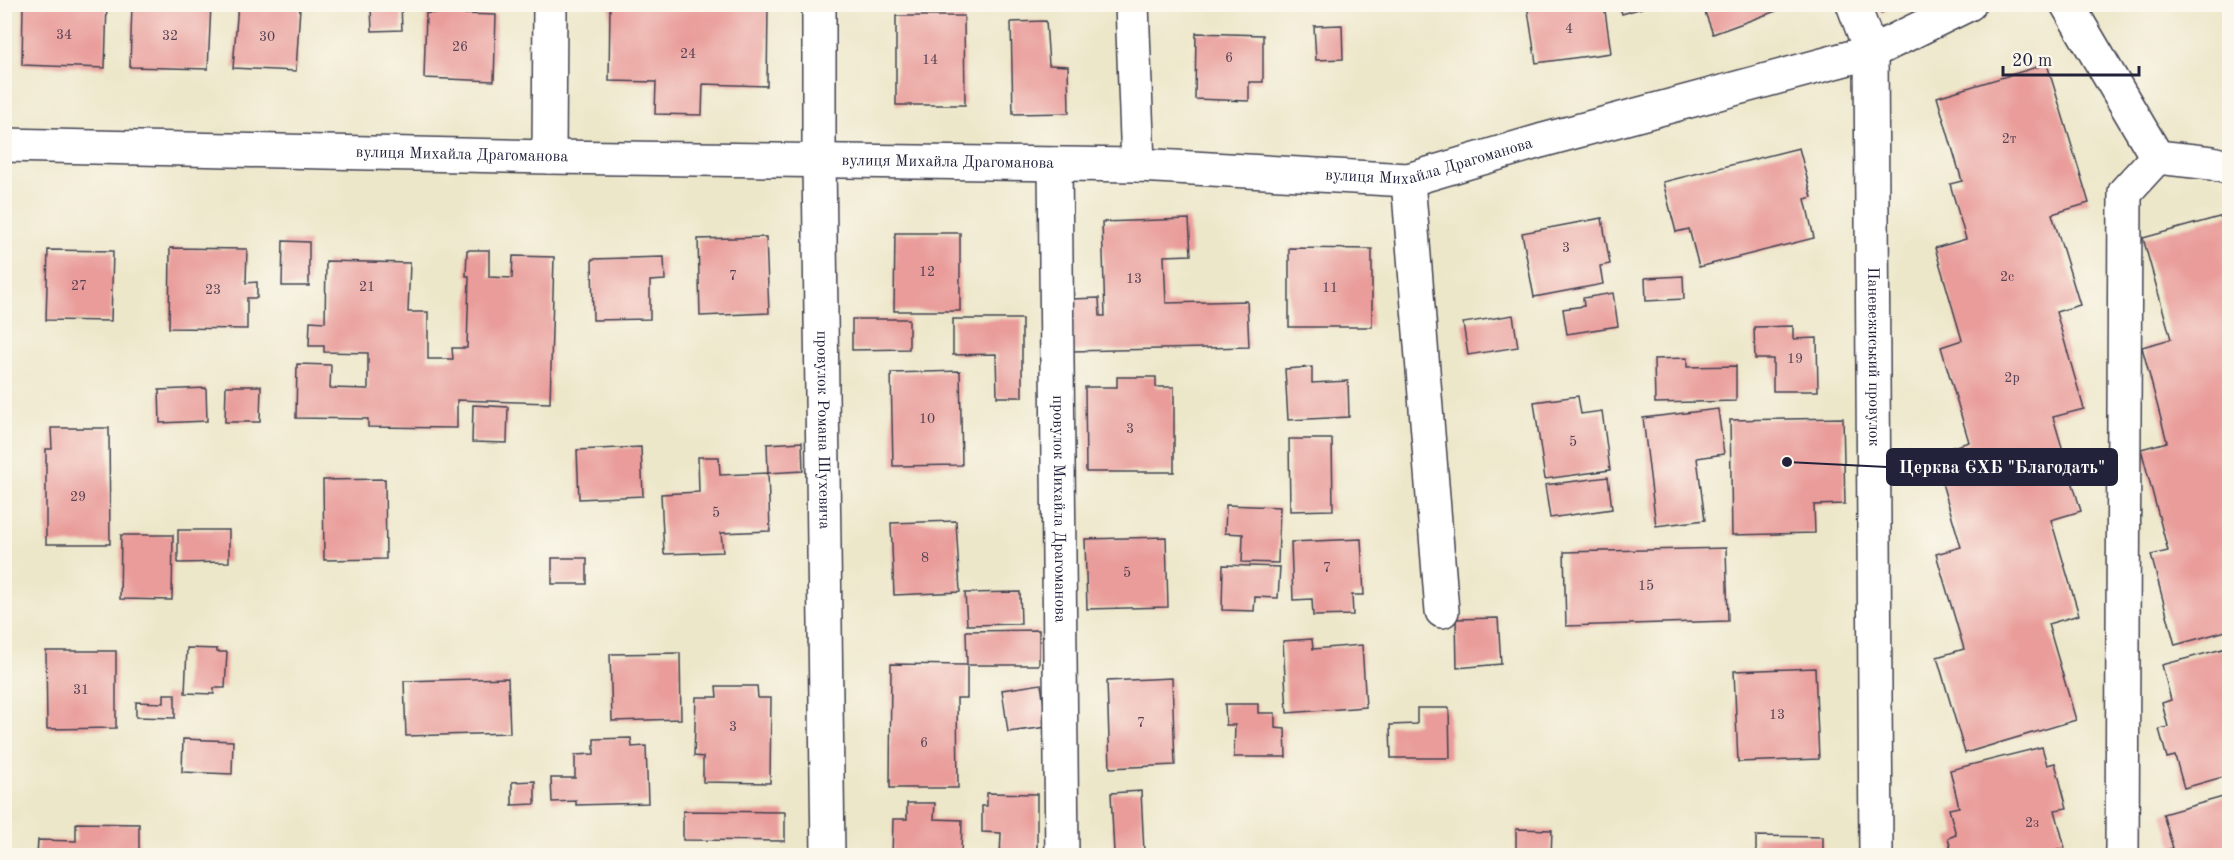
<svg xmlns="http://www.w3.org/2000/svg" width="2234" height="860" viewBox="0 0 2234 860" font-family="'Old Standard TT',serif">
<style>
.building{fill:#e99c9a}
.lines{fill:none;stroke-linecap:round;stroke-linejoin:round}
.minor-casing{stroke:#404050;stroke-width:36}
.minor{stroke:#fff;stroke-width:33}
.labels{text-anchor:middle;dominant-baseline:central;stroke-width:4.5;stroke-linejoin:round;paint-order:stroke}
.number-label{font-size:14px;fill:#544053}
.street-label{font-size:16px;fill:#22223b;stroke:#fbf7ec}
.leader{fill:none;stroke:#22223b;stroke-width:2}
.callout-dot{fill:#22223b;stroke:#fbf7ec;stroke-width:2}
.callout{fill:#22223b;stroke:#22223b;stroke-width:2}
.callout-label{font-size:18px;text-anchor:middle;font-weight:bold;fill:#fff}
</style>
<rect width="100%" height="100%" fill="#fbf7ec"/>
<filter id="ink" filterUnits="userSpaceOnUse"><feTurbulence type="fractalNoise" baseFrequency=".0167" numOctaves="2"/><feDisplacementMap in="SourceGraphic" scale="12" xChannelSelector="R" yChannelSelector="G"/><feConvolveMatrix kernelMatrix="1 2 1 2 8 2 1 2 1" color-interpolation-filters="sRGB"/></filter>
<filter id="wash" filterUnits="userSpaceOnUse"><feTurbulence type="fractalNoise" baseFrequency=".008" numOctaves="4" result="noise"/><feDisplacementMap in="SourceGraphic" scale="24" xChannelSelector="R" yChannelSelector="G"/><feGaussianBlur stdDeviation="1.35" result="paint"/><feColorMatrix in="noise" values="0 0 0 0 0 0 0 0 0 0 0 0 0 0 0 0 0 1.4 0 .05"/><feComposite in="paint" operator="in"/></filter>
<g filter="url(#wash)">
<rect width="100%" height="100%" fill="#ede7ca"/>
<g id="blocks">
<g class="building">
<polygon points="23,4 107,4 105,68 22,65"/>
<polygon points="132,4 211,4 208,69 130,67"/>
<polygon points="238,4 300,7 296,71 233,68"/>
<polygon points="353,4 401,4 402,30 372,31 371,8 353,9"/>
<polygon points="610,4 768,7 767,86 703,84 702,115 655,114 656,82 609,81"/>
<polygon points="1527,4 1604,4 1611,53 1536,63"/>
<polygon points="1619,4 1652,4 1652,5 1622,14"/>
<polygon points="1702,4 1774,4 1776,11 1713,34"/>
<polygon points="1877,4 1899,4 1881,13"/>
<polygon points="426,13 496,15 494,81 424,78"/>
<polygon points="896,16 964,16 965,105 896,105"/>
<polygon points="1046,21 1049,65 1068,66 1069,113 1013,114 1011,22"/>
<polygon points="1342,25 1343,59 1316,60 1314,26"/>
<polygon points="1196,33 1263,35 1263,82 1249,82 1249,101 1195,99"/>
<polygon points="2047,64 2089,203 2052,214 2080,305 2056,312 2084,409 2053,417 2081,511 2051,520 2079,615 2048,624 2076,720 1965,753 1937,657 1964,649 1936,554 1961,547 1933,453 1969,442 1941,347 1962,340 1935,248 1966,239 1950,184 1962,181 1937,97"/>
<polygon points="1799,148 1812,197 1805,199 1814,238 1699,267 1689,229 1676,232 1663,182"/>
<polygon points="2230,214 2230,630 2175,645 2151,555 2168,551 2141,449 2167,442 2142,347 2171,339 2143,238"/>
<polygon points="1602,218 1610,264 1600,266 1603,284 1534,297 1522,233"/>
<polygon points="1189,219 1191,255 1164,256 1166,303 1247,301 1249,347 1072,351 1071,299 1099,298 1100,316 1105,316 1102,222"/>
<polygon points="895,233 960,233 960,311 894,311"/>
<polygon points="766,237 769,313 700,316 698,239"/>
<polygon points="283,241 309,242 309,286 282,286"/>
<polygon points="170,248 247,249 246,283 257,282 257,298 247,298 247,329 169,328"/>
<polygon points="1289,248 1372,249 1372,327 1289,327"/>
<polygon points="48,250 113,251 111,321 46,320"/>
<polygon points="467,250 489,250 489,277 512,278 513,256 554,257 550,403 457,400 457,428 368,427 368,419 296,418 297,364 331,365 330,388 368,389 368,353 324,352 324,346 309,346 310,321 325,322 326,261 410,263 408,312 428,312 428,359 453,359 452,348 467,348 469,276 466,276"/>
<polygon points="664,257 665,280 650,281 650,319 593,320 592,259"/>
<polygon points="1683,276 1684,299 1646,301 1645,278"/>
<polygon points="1613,293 1618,326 1567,334 1563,309 1584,306 1583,298"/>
<polygon points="1513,315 1518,347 1468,355 1463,323"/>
<polygon points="852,319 909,319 909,349 852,350"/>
<polygon points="953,319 1022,319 1022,397 997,397 996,354 953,355"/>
<polygon points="1793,326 1793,339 1817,338 1818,391 1773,391 1773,359 1755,359 1754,327"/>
<polygon points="1687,358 1687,367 1736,366 1736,401 1655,403 1654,359"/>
<polygon points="1312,367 1312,383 1348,381 1349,417 1288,420 1285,369"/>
<polygon points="960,371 962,465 893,466 891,373"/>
<polygon points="1117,377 1156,377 1156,387 1174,387 1174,472 1086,472 1085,387 1117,387"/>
<polygon points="226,386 261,386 260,422 225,422"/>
<polygon points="206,388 207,421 160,423 159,390"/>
<polygon points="1578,396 1581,414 1602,411 1610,470 1545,479 1534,402"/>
<polygon points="473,405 508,407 507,443 472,442"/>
<polygon points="1718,409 1724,454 1697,458 1705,520 1656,526 1643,418"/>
<polygon points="1843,418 1845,504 1814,505 1815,533 1732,535 1730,420"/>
<polygon points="51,428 109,428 110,544 46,544 46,449 52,449"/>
<polygon points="1289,439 1332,439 1333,510 1290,511"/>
<polygon points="802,442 803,471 768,473 767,444"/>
<polygon points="641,447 643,496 579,499 577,450"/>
<polygon points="698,457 719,457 720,475 768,473 770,531 721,533 723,552 664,554 661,494 699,492"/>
<polygon points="1608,477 1612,509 1550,518 1545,485"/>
<polygon points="385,479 386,559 324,560 323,480"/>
<polygon points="1226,505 1280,507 1278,563 1242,562 1243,534 1225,533"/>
<polygon points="956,521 960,592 894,595 891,523"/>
<polygon points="178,530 229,530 229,562 178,563"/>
<polygon points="121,535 173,535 172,600 120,599"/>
<polygon points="1166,537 1168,607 1087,609 1085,539"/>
<polygon points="1361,539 1364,595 1352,595 1353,615 1313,616 1312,599 1293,600 1291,542"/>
<polygon points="1726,548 1728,621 1566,626 1564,552"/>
<rect x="552" y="558" width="35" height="26"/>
<polygon points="1223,565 1280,567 1278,598 1255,597 1254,611 1222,610"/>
<polygon points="1020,592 1021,624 967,625 965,593"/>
<polygon points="1498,618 1501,664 1457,668 1456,619"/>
<polygon points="1039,630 1039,665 967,665 967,698 957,698 958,788 890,788 891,664 967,665 966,631"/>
<polygon points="1312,639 1313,649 1362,645 1366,707 1287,713 1283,641"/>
<polygon points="2230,647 2230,775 2184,788 2175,756 2167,758 2159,729 2168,727 2162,703 2171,700 2162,665"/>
<polygon points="187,648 217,649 217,652 227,652 225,688 214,688 214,694 185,693"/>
<polygon points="46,651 116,651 116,728 47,729"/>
<polygon points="680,653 681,719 612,721 610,654"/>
<polygon points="1815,668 1819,759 1738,762 1734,671"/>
<polygon points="508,678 510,733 406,736 404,681"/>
<polygon points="1172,678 1175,765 1110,768 1107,681"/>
<polygon points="1041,684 1047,727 1008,732 1002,690"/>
<polygon points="716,686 757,686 758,698 771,698 770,783 703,782 703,757 694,756 696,697 717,697"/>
<polygon points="164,694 175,694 175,718 136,717 136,702 164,703"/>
<polygon points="1225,704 1258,704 1258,713 1275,713 1275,728 1285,729 1286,757 1234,757 1235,725 1226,725"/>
<polygon points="1417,708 1449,708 1450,758 1391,758 1390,725 1417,724"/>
<polygon points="631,738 632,747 646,746 648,803 576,805 576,801 552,802 551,778 575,778 575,755 594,754 594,739"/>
<polygon points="183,739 233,741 232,774 182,772"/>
<polygon points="2042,747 2047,765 2055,763 2067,808 2055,810 2065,848 2057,850 2058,856 1953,856 1948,838 1956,835 1949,809 1959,807 1950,770"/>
<polygon points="535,781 535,804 512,805 512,782"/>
<polygon points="1141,791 1144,852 1114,853 1111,793"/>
<polygon points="987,793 1037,794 1037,856 1000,856 1001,833 982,832 982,806 987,806"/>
<polygon points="2230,795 2230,856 2164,856 2163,851 2173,848 2163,814"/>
<polygon points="907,803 935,803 934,819 962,820 961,856 892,856 893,819 907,819"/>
<polygon points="683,811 785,812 785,841 683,840"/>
<polygon points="76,823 139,824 139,856 37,856 38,840 76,841"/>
<polygon points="1516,829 1552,830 1551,856 1516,856"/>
<polygon points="1756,836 1823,837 1823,856 1756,856"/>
<polygon points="295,852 351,853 351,856 295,856"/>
</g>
</g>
</g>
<g filter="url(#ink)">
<use href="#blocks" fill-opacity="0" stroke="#404050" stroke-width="1.5"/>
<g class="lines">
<g class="minor-casing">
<g id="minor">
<path id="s1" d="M819 4V161L828 856"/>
<polyline points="1132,4 1138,165"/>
<path id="s2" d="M1853 4 1871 52 1876 856"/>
<polyline points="2067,4 2157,157 2125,192 2122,856"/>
<path id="s3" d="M4 145 549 157 1138 165 1408 180 1540 141 1871 52 1969 4"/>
<polyline points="549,157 550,4"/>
<polyline points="2157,157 2212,163 2230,168"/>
<path id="s4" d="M1055 164 1062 856"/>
<polyline points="1408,180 1442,611"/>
</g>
</g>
<use href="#minor" class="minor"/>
</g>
</g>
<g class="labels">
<g class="number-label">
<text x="1569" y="29">4</text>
<text x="64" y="35">34</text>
<text x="170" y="36">32</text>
<text x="267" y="37">30</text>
<text x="460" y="47">26</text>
<text x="688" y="54">24</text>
<text x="1229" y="58">6</text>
<text x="930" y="60">14</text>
<text x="2009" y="139">2т</text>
<text x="1566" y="248">3</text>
<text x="927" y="272">12</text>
<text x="733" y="276">7</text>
<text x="2007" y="277">2с</text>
<text x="1134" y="279">13</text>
<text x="79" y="286">27</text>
<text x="367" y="287">21</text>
<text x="1330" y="288">11</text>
<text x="213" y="290">23</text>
<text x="1795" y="359">19</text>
<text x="2012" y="378">2р</text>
<text x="927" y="419">10</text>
<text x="1130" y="429">3</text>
<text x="1573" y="442">5</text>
<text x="78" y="497">29</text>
<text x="716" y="513">5</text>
<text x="925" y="558">8</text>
<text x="1327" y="568">7</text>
<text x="1127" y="573">5</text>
<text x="1646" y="586">15</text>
<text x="81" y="690">31</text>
<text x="1777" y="715">13</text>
<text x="1141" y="723">7</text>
<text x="733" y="727">3</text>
<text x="924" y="743">6</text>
<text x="2032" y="823">2з</text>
</g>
<g class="street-label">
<text stroke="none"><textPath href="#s3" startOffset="458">вулиця Михайла Драгоманова</textPath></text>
<text stroke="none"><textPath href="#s3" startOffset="1428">вулиця Михайла Драгоманова</textPath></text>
<text stroke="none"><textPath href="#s3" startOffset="944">вулиця Михайла Драгоманова</textPath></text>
<text stroke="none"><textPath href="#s2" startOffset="356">Паневежиський провулок</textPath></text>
<text stroke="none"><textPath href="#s1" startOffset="426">провулок Романа Шухевича</textPath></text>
<text stroke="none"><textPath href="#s4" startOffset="345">провулок Михайла Драгоманова</textPath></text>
</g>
</g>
<path class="leader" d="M1787 462L1887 467"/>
<circle class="callout-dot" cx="1787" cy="462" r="6"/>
<rect class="callout" x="1887" y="449" width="230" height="36" rx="6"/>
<g class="callout-label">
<text x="2002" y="473">Церква ЄХБ "Благодать"</text>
</g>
<rect width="2234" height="860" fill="none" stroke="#fbf7ec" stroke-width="24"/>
<path d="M2003 66v9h136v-9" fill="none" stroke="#22223b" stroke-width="3"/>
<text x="2012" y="66" font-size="18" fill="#22223b" stroke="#fbf7ec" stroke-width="4.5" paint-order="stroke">20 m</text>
</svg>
